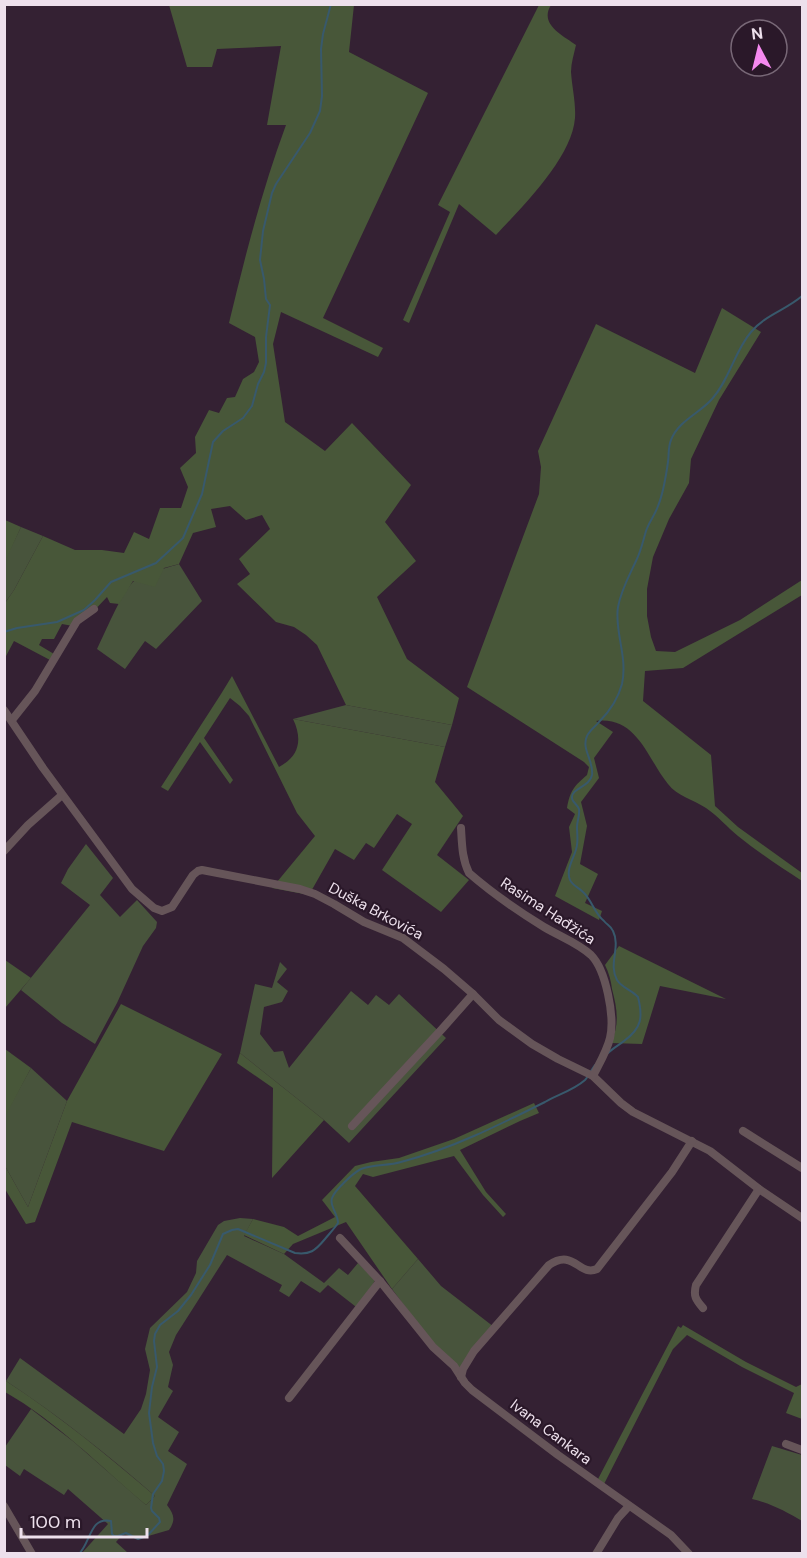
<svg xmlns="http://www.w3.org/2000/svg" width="807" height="1558" viewBox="0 0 807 1558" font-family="'DM Sans',sans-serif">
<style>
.green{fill:#48543c}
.forest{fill:#485739}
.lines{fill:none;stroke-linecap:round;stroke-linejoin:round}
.stream{stroke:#38596c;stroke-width:2}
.minor{stroke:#665559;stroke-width:8}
.labels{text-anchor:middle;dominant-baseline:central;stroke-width:4.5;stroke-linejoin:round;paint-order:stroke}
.street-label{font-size:15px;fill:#ede0ec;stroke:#2a1829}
</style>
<rect width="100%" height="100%" fill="#342133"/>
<g class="green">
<polygon points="21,527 43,536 14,590 5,603 4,562"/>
<path d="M179 564 202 601 156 649 145 641 125 669 97 649C106 631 119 598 132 583 138 576 169 567 179 564Z"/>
<polygon points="346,705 452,725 445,747 293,719"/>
<polygon points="86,844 113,878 100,895 120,917 137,900 157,922 156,928 143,946 117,1003 95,1044 62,1023 21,990 90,905 61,883 68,869"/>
<polygon points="280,962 287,969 277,982 288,991 282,1002 264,1007 260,1034 274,1052 283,1051 289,1068 351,991 368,1005 376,995 389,1005 399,994 446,1038 349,1143 324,1120 240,1053 255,984 272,988"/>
<polygon points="31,1068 67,1101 28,1207 5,1166 4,1117"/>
<path d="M240 1218 253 1219 244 1236 284 1254 324 1283 339 1268 348 1275 358 1263 375 1280 360 1310 328 1285 320 1293 301 1281 289 1297 279 1291 282 1285 227 1255 176 1335 169 1352 173 1365 168 1387 173 1391 158 1417 179 1432 168 1451 187 1464 167 1505C174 1514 176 1520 169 1530L138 1539 123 1534 116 1542 128 1553H82L108 1524 68 1489 64 1495 24 1469 20 1476 5 1465V1447L31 1409 74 1442 146 1505 155 1496C106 1453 60 1417 6 1381L20 1358 124 1434 141 1409 146 1394 150 1370 145 1349 150 1328 187 1292 196 1273 197 1261 218 1225 224 1221Z"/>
<polygon points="418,1259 441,1286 494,1327 460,1372 433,1344 392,1289"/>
<path d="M772 1446 802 1455V1521C787 1512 770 1503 752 1499Z"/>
</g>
<g class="forest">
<path d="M169 5H354L349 52 428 93 323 318 383 348 378 357 281 312 273 344 285 422 325 451 352 423 411 485 385 522 416 561 377 597 407 659 459 698 452 725 346 705 317 645 306 635 294 627 276 622 237 584 250 574 239 559 270 529 262 515 246 520 230 506 211 509 216 527 193 533 179 564 164 568 155 587 133 581 119 604 110 603 107 597 89 616 73 626 62 624 54 639H42L39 645 54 654 50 660 14 641 5 658V603L14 590 43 536 75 550H102L124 553 134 532 149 539 160 508H181L188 487 180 468 196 453 195 437 209 410 219 413 227 398 235 397 243 379 254 372 259 362 255 337 229 323C245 256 262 190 286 125H267L281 46 217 49 212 67H187Z"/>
<path d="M539 5H551C539 24 562 35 576 45 574 54 571 63 571 72 572 87 576 103 575 118 572 158 522 207 496 235L459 204 409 323 403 320 450 212 438 205Z"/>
<path d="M722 308 761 332 719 400 691 459 689 483 669 519 653 557 647 589V616L651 637 656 651 675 652 740 620 802 580V595L683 668 645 671 643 701 711 755 715 806 738 827 802 873V881C780 867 758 852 738 836 727 827 718 816 706 808 694 800 677 796 668 784 647 758 637 716 596 721L613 732 594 758 599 778 581 802 587 826 580 864 598 874 585 903 602 911 599 920 555 896 572 852 569 827 575 814 567 808C570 791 574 786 587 775L589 767 584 762 467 687 539 494 541 467 538 451 596 324 695 373Z"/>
<polygon points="5,520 21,527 5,562"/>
<path d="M232 676 279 767C299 756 303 740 293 719L445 747 435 782 463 816 437 855 469 880 441 912 382 870 412 824 397 814 374 848 366 843 354 860 335 849 309 895 272 888 315 836 297 813 249 716 240 706 230 698 204 738 233 780 230 784 200 742 168 791 161 787 221 694Z"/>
<path d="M619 946 726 999 660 986 642 1044 611 1043C620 1024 617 1008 612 989 611 981 609 973 605 965Z"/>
<polygon points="5,960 31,978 5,1008"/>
<polygon points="121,1004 222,1054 164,1151 72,1122 35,1222 26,1224 5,1189 5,1166 28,1207 67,1101"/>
<polygon points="5,1049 31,1068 5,1117"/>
<polygon points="240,1053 324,1120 272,1178 273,1088 237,1063"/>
<polygon points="534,1103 539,1113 520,1121 460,1150 486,1192 506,1214 503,1217 483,1195 454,1156 373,1177 363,1174 355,1186 418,1259 392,1289 346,1222 293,1244 284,1254 244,1235 253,1219 284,1227 298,1236 335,1217 322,1200 355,1166 371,1162 399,1158 454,1139"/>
<polygon points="683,1325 746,1362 796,1387 802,1384 802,1419 786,1413 794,1393 742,1367 687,1335 673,1349 604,1484 598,1479 678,1326 681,1328"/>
<path d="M6 1381C61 1417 106 1454 155 1496L146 1505C101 1467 56 1421 5 1392V1384Z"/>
</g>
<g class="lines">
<g class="stream">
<polyline points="4,632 17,628 57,622 84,610 95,600 111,582 156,563 183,538 202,494 213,442 223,431 243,418 252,406 258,384 264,372 266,363 266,337 270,305 266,299 264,279 260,260 263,231 272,193 276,184 310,133 320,111 322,96 321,49 323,34 331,4"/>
<path d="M608 1053C613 1048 619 1045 624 1041 642 1028 643 1017 638 997 632 990 622 988 617 980 608 964 621 947 613 931 611 926 607 925 604 921 594 913 592 900 583 892 579 888 572 885 570 880 565 868 576 856 577 845 578 839 577 833 577 827 577 821 580 815 579 809 577 804 572 802 572 798 571 788 590 787 592 775 594 761 581 749 587 736 590 730 595 727 599 722 610 711 618 699 622 684 628 656 614 631 618 607 621 590 629 576 636 561 641 551 643 541 646 531 649 522 655 515 658 506 663 494 666 476 668 462 669 455 668 447 671 440 678 421 700 413 712 399 730 379 734 352 751 332 765 315 786 310 802 296"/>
<path d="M79 1554C91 1542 90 1516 111 1521L112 1534 114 1536H118L126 1533 138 1539 147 1536 160 1522 159 1518 152 1511 151 1508 153 1494 162 1481 164 1471 163 1464 157 1456 153 1443 149 1413 152 1387 157 1367 154 1341 155 1334 160 1325 178 1311 191 1295 210 1265 223 1234 232 1230 238 1229 295 1253C310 1255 315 1251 325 1239 329 1234 334 1229 338 1223 338 1213 329 1206 332 1198 335 1190 353 1173 361 1169 373 1164 388 1166 401 1162 451 1149 499 1125 545 1102 557 1095 574 1090 585 1080 589 1076 591 1070 595 1065"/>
</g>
<g class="minor">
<polyline points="4,710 43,768 132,889 154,908 162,911 172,907 193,875 198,871 202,870 300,889 315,894 334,904 364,922 403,938 444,969 473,994 499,1020 532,1044 558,1059 593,1076 621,1103 633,1112 710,1151 759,1189 802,1218"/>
<polyline points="12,720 35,691 77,621 94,609"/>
<path d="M461 828C462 844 462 859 469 873 492 893 518 911 544 927 559 936 578 943 591 955 606 970 615 1017 610 1038 607 1051 599 1064 593 1076"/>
<polyline points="4,851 28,825 62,795"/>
<polyline points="352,1126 442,1029 473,994"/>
<polyline points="743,1131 802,1168"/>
<polyline points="340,1238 380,1281 413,1322 433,1347 454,1366 465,1383 472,1390 558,1455 671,1535 689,1554"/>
<path d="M703 1308C696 1300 693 1296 696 1285L759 1189"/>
<path d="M461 1377 463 1369 474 1351 549 1265C574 1248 579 1277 597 1269L672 1172 692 1141"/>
<polyline points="289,1398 380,1281"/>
<polyline points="786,1444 802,1450"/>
<polyline points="4,1506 32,1554"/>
<polyline points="596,1554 618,1518 629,1506"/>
</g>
</g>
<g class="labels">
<g class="street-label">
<text transform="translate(376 911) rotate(28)">Duška Brkovića</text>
<text transform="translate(548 911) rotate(33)">Rasima Hađžića</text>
<text transform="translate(551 1432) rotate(37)">Ivana Cankara</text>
</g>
</g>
<rect width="807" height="1558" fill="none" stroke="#ede0ec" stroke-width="12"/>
<g transform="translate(759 48) rotate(353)"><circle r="28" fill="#2a1829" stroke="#786877" stroke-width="1.5"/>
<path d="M0-4.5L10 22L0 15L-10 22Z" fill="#f589ef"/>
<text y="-9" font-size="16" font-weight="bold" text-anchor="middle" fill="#ede0ec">N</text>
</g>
<path d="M21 1528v9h126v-9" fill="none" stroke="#ede0ec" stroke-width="3"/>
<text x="30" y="1528" font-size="18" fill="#ede0ec" stroke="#2a1829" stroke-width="4.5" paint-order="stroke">100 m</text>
</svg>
